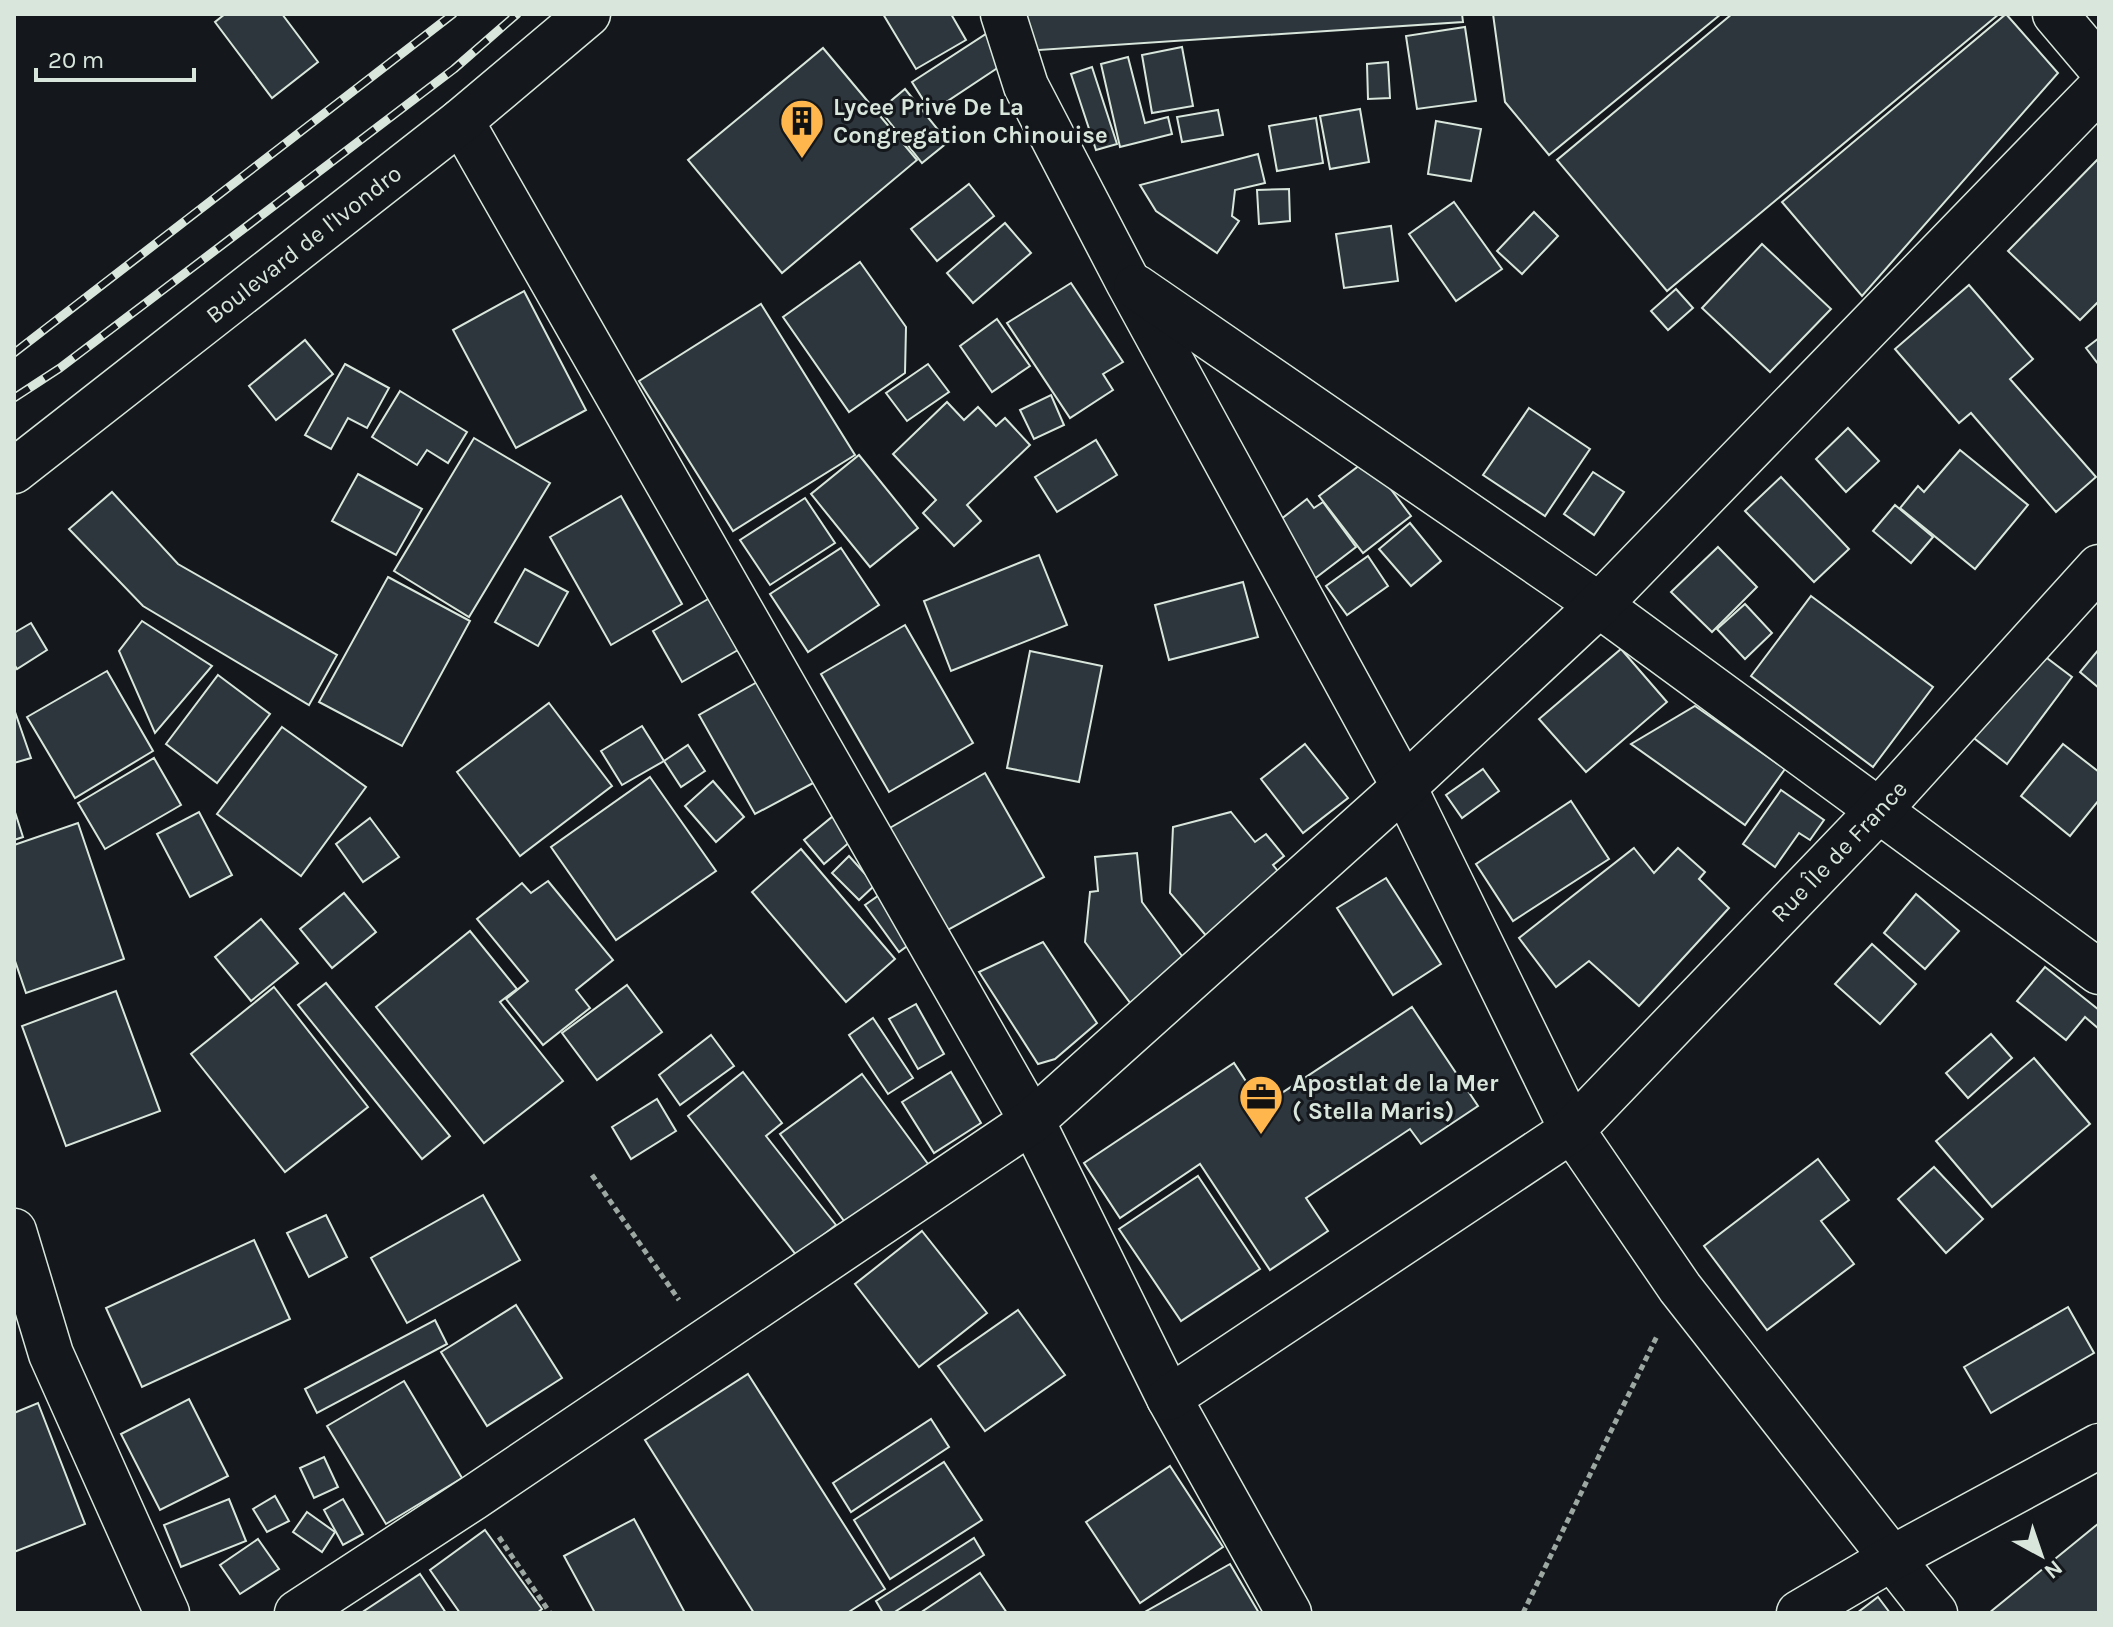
<svg xmlns="http://www.w3.org/2000/svg" width="2113" height="1627" viewBox="0 0 2113 1627" font-family="Karla,sans-serif">
<style>
.building{fill:#2c363c;stroke:#d8e6dc;stroke-width:2}
.lines{fill:none;stroke-linecap:round;stroke-linejoin:round}
.minor-casing{stroke:#d8e6dc;stroke-width:47}
.major-casing{stroke:#d8e6dc;stroke-width:47}
.path{stroke:#9da8a2;stroke-width:5;stroke-dasharray:6 4;stroke-linecap:butt}
.minor{stroke:#14181c;stroke-width:44}
.major{stroke:#14181c;stroke-width:44}
.rail-casing{stroke:#d8e6dc;stroke-width:9}
.rail{stroke:#14181c;stroke-width:6;stroke-dasharray:18;stroke-linecap:butt}
.labels{text-anchor:middle;dominant-baseline:central;stroke-width:6;stroke-linejoin:round;paint-order:stroke}
.poi-label{font-size:24px;font-weight:bold;fill:#d8e6dc;stroke:#14181c;text-anchor:start}
.street-label{font-size:24px;fill:#d8e6dc;stroke:#14181c}
</style>
<rect width="100%" height="100%" fill="#14181c"/>
<g class="building">
<polygon points="225,14 282,14 318,62 272,98 215,22"/>
<polygon points="883,14 951,14 966,40 916,69"/>
<polygon points="1022,14 1462,14 1463,22 1024,51"/>
<polygon points="1493,14 1721,14 1549,155 1505,102"/>
<polygon points="1732,14 1999,14 1667,291 1557,160"/>
<polygon points="2006,14 2058,73 1862,296 1782,202"/>
<polygon points="1465,27 1476,101 1417,109 1406,36"/>
<polygon points="989,32 1008,61 931,112 912,82"/>
<polygon points="1182,47 1193,106 1152,113 1142,55"/>
<polygon points="823,48 917,160 782,273 688,160"/>
<polygon points="1128,57 1145,123 1168,117 1172,134 1120,147 1101,64"/>
<polygon points="1388,62 1390,98 1368,99 1367,64"/>
<polygon points="1092,67 1117,144 1096,150 1071,74"/>
<polygon points="905,89 948,142 922,163 880,110"/>
<polygon points="1360,109 1369,162 1330,169 1320,116"/>
<polygon points="1218,110 1223,135 1182,142 1177,117"/>
<polygon points="1316,118 1323,163 1277,171 1269,126"/>
<polygon points="1436,121 1481,129 1471,181 1428,174"/>
<polygon points="1258,154 1265,183 1235,190 1232,216 1239,221 1217,253 1156,211 1140,185"/>
<polygon points="2099,158 2099,301 2080,320 2008,251"/>
<polygon points="969,184 994,216 937,261 911,229"/>
<polygon points="1289,189 1290,221 1259,224 1257,190"/>
<polygon points="1454,202 1502,269 1456,301 1409,234"/>
<polygon points="1534,212 1558,236 1522,274 1497,251"/>
<polygon points="1005,223 1031,253 973,303 947,273"/>
<polygon points="1391,226 1398,281 1344,288 1336,234"/>
<polygon points="1762,244 1831,309 1770,372 1702,308"/>
<polygon points="860,262 906,327 905,373 849,412 783,317"/>
<polygon points="1071,283 1123,362 1103,374 1113,390 1070,418 1007,323"/>
<polygon points="1969,285 2033,359 2010,379 2096,477 2056,512 1971,413 1959,423 1895,349"/>
<polygon points="1676,289 1693,308 1668,330 1651,311"/>
<polygon points="524,291 586,410 516,448 453,330"/>
<polygon points="761,304 855,455 733,531 639,381"/>
<polygon points="997,319 1030,366 992,392 960,346"/>
<polygon points="2099,338 2099,365 2086,348"/>
<polygon points="305,340 333,374 276,420 249,386"/>
<polygon points="345,364 389,388 367,428 348,418 331,449 305,435"/>
<polygon points="928,364 949,392 907,421 886,393"/>
<polygon points="400,391 467,432 448,463 427,450 417,465 372,437"/>
<polygon points="1051,395 1064,425 1034,439 1020,410"/>
<polygon points="947,402 964,420 978,407 996,426 1005,418 1030,445 967,505 981,521 954,546 923,513 936,500 893,454"/>
<polygon points="1529,408 1590,449 1545,516 1483,475"/>
<polygon points="1848,428 1879,461 1846,492 1816,459"/>
<polygon points="474,438 550,483 469,617 394,571"/>
<polygon points="1096,440 1117,475 1057,512 1035,477"/>
<polygon points="1960,450 2028,505 1975,569 1900,508 1918,486 1924,492"/>
<polygon points="859,455 918,528 870,567 811,494"/>
<polygon points="1368,459 1411,516 1363,553 1319,496"/>
<polygon points="1593,472 1624,492 1594,535 1564,514"/>
<polygon points="358,474 422,509 396,555 332,521"/>
<polygon points="1781,477 1849,549 1814,582 1745,511"/>
<polygon points="112,492 178,564 337,655 309,705 143,606 69,529"/>
<polygon points="621,496 682,604 611,645 550,537"/>
<polygon points="805,498 835,543 770,585 740,540"/>
<polygon points="1307,499 1314,508 1323,502 1356,547 1309,583 1276,523"/>
<polygon points="1895,505 1933,537 1911,563 1873,531"/>
<polygon points="1410,523 1441,561 1411,586 1379,549"/>
<polygon points="1718,547 1757,587 1712,632 1671,592"/>
<polygon points="841,548 879,605 808,652 770,594"/>
<polygon points="1039,555 1067,625 951,671 924,601"/>
<polygon points="1368,556 1388,586 1347,615 1326,586"/>
<polygon points="525,569 568,592 538,646 495,622"/>
<polygon points="388,577 470,621 402,746 319,702"/>
<polygon points="1243,582 1258,637 1169,660 1155,605"/>
<polygon points="715,595 745,646 682,682 653,631"/>
<polygon points="1811,596 1933,687 1873,767 1751,676"/>
<polygon points="1745,604 1772,633 1745,659 1717,629"/>
<polygon points="142,621 212,666 155,733 119,651"/>
<polygon points="31,623 47,650 17,669 14,664 14,633"/>
<polygon points="905,625 973,743 889,792 821,674"/>
<polygon points="1621,649 1667,702 1586,772 1539,719"/>
<polygon points="2035,649 2072,677 2007,764 1970,735"/>
<polygon points="2099,649 2099,688 2080,672"/>
<polygon points="1030,651 1102,666 1079,782 1007,768"/>
<polygon points="107,671 153,751 75,798 27,717"/>
<polygon points="218,675 270,714 217,783 166,744"/>
<polygon points="759,681 815,782 755,814 699,715"/>
<polygon points="549,703 612,786 520,856 457,772"/>
<polygon points="1695,706 1785,769 1745,825 1631,744"/>
<polygon points="14,709 31,758 14,763"/>
<polygon points="642,726 664,761 622,785 601,751"/>
<polygon points="282,727 366,787 301,876 217,814"/>
<polygon points="1305,744 1348,798 1303,833 1261,779"/>
<polygon points="2063,744 2099,772 2099,800 2070,836 2021,796"/>
<polygon points="688,745 705,771 681,787 664,761"/>
<polygon points="154,758 181,805 105,849 78,803"/>
<polygon points="1483,769 1499,791 1462,818 1446,795"/>
<polygon points="985,773 1044,877 946,931 888,829"/>
<polygon points="650,777 716,871 616,940 551,847"/>
<polygon points="713,781 744,817 716,842 685,806"/>
<polygon points="1781,790 1824,820 1810,840 1799,833 1775,867 1743,844"/>
<polygon points="1571,801 1609,859 1513,921 1476,864"/>
<polygon points="14,809 23,837 14,840"/>
<polygon points="199,812 232,875 190,897 157,834"/>
<polygon points="838,812 858,835 824,864 804,840"/>
<polygon points="1231,812 1255,842 1266,834 1284,856 1273,865 1281,875 1208,938 1170,893 1173,827"/>
<polygon points="370,818 399,857 363,882 336,844"/>
<polygon points="78,823 124,959 26,993 14,958 14,845"/>
<polygon points="1634,848 1654,873 1678,848 1705,872 1699,879 1729,908 1639,1006 1589,961 1556,987 1519,938"/>
<polygon points="801,849 895,959 846,1002 752,892"/>
<polygon points="1137,853 1142,902 1185,960 1131,1004 1085,942 1090,892 1098,891 1095,857"/>
<polygon points="849,856 875,885 859,900 832,873"/>
<polygon points="1386,878 1441,964 1393,995 1337,908"/>
<polygon points="548,881 613,960 576,990 590,1008 543,1045 506,999 528,981 477,919 522,883 531,893"/>
<polygon points="885,891 918,938 899,952 865,905"/>
<polygon points="344,893 376,932 332,968 300,929"/>
<polygon points="1916,894 1959,931 1925,969 1884,933"/>
<polygon points="261,919 298,963 251,1001 215,957"/>
<polygon points="470,931 517,989 500,1002 563,1081 484,1143 376,1007"/>
<polygon points="1043,942 1097,1023 1055,1059 1038,1064 979,972"/>
<polygon points="1872,944 1916,984 1880,1024 1835,984"/>
<polygon points="2045,967 2099,1010 2099,1029 2085,1017 2066,1040 2017,1001"/>
<polygon points="326,983 450,1136 422,1159 298,1005"/>
<polygon points="627,985 662,1032 597,1080 562,1033"/>
<polygon points="274,987 368,1107 285,1172 191,1054"/>
<polygon points="116,991 160,1111 66,1146 22,1026"/>
<polygon points="916,1004 944,1054 918,1069 889,1019"/>
<polygon points="1412,1007 1478,1106 1421,1144 1410,1129 1306,1198 1328,1231 1270,1270 1200,1164 1120,1218 1084,1163 1234,1063 1262,1106"/>
<polygon points="873,1018 913,1078 888,1094 849,1035"/>
<polygon points="1991,1034 2012,1058 1968,1098 1946,1073"/>
<polygon points="711,1035 734,1066 680,1105 659,1075"/>
<polygon points="2034,1058 2090,1124 1992,1207 1936,1141"/>
<polygon points="743,1072 782,1123 766,1136 836,1225 797,1256 688,1116"/>
<polygon points="951,1072 981,1123 934,1153 902,1102"/>
<polygon points="862,1074 931,1168 850,1229 780,1134"/>
<polygon points="657,1099 676,1131 631,1159 612,1127"/>
<polygon points="1818,1159 1849,1200 1821,1221 1854,1264 1767,1330 1704,1246"/>
<polygon points="1934,1167 1983,1219 1946,1253 1898,1199"/>
<polygon points="1198,1176 1260,1269 1181,1321 1119,1229"/>
<polygon points="483,1195 520,1260 407,1323 371,1258"/>
<polygon points="326,1215 347,1257 309,1277 287,1233"/>
<polygon points="922,1231 987,1313 919,1367 855,1284"/>
<polygon points="254,1240 290,1319 142,1387 106,1308"/>
<polygon points="516,1305 562,1378 487,1426 441,1352"/>
<polygon points="2068,1307 2094,1353 1991,1413 1964,1367"/>
<polygon points="1018,1310 1065,1375 985,1431 938,1366"/>
<polygon points="435,1320 447,1344 317,1413 305,1389"/>
<polygon points="748,1374 885,1589 847,1613 754,1613 645,1440"/>
<polygon points="404,1381 462,1478 386,1524 327,1426"/>
<polygon points="189,1399 228,1476 160,1510 121,1434"/>
<polygon points="38,1403 85,1524 14,1552 14,1413"/>
<polygon points="931,1419 949,1447 851,1512 833,1483"/>
<polygon points="324,1457 338,1487 314,1498 300,1468"/>
<polygon points="944,1462 982,1520 890,1579 854,1520"/>
<polygon points="1170,1466 1223,1547 1140,1603 1086,1522"/>
<polygon points="275,1496 289,1521 267,1532 253,1509"/>
<polygon points="229,1499 246,1541 181,1567 164,1525"/>
<polygon points="343,1499 363,1534 343,1545 324,1510"/>
<polygon points="307,1512 335,1532 322,1552 293,1532"/>
<polygon points="634,1519 685,1613 595,1613 564,1556"/>
<polygon points="2099,1523 2099,1613 1989,1613"/>
<polygon points="485,1530 542,1609 537,1613 460,1613 430,1570"/>
<polygon points="974,1538 984,1555 893,1613 883,1613 876,1601"/>
<polygon points="258,1539 279,1569 240,1594 220,1565"/>
<polygon points="1230,1564 1259,1613 1143,1613"/>
<polygon points="980,1573 1007,1613 920,1613"/>
<polygon points="420,1574 446,1613 361,1613"/>
<polygon points="1878,1597 1890,1613 1857,1613"/>
</g>
<g class="lines">
<g class="minor-casing">
<g id="minor">
<polyline points="1003,14 1026,86 1128,282 1404,787 1572,1130 1680,1288 1935,1613"/>
<polyline points="2055,14 2099,66"/>
<polyline points="461,121 1032,1121 1169,1398 1289,1613"/>
<polyline points="1136,287 1599,605 2099,972"/>
<polyline points="14,1231 51,1354 167,1613"/>
<path id="s1" d="M1169 1398 1572 1130 1880 809 2099 567"/>
<polyline points="297,1613 473,1498 1032,1121 1404,787 1599,605 2099,89"/>
<polyline points="1799,1613 1894,1557 2099,1446"/>
</g>
</g>
<g class="major-casing">
<g id="major">
<path id="s2" d="M14 471 461 121 588 14"/>
</g>
</g>
<g class="path">
<polyline points="592,1175 679,1300"/>
<polyline points="499,1537 550,1613"/>
<polyline points="1523,1613 1657,1336"/>
</g>
<use href="#minor" class="minor"/>
<use href="#major" class="major"/>
<g class="rail-casing">
<g id="rail">
<polyline points="14,353 453,14"/>
<polyline points="14,398 60,368 454,69 517,14"/>
</g>
</g>
<use href="#rail" class="rail"/>
</g>
<defs>
<g id="building-pin" transform="scale(2.3)"><path d="M0 17L-7.5 6A9.5 9.5 0 1 1 7.5 6Z" fill="#ffb74d" stroke="#14181c"/><path d="M-4-6H4V6H1V3H-1V6H-4ZM-2.5-4.3h1.7v1.8h-1.7ZM.8-4.3h1.7v1.8H.8ZM-2.5-1h1.7V.8h-1.7ZM.8-1h1.7V.8H.8Z" fill="#111"/></g>
<g id="office-pin" transform="scale(2.3)"><path d="M0 17L-7.5 6A9.5 9.5 0 1 1 7.5 6Z" fill="#ffb74d" stroke="#14181c"/><path d="M-6-3h4V-5.5h4V-3h4V5H-6ZM-1-4.5V-3h2v-1.5ZM-6 0V1H6V0Z" fill="#111"/></g>
</defs>
<g fill-rule="evenodd">
<use href="#building-pin" x="802" y="121"/>
<use href="#office-pin" x="1261" y="1097"/>
</g>
<g class="labels">
<g class="poi-label">
<text x="833" y="107">Lycee Prive De La<tspan x="833" dy="28">Congregation Chinouise</tspan></text>
<text x="1292" y="1083">Apostlat de la Mer<tspan x="1292" dy="28">( Stella Maris)</tspan></text>
</g>
<g class="street-label">
<text stroke="none"><textPath href="#s2" startOffset="368">Boulevard de l'Ivondro</textPath></text>
<text stroke="none"><textPath href="#s1" startOffset="870">Rue Île de France</textPath></text>
</g>
</g>
<rect width="2113" height="1627" fill="none" stroke="#d8e6dc" stroke-width="32"/>
<g transform="translate(2041 1555) rotate(140)" stroke="#14181c" stroke-width="6" paint-order="stroke">
<path d="M0-6L14 30L0 20L-14 30Z" fill="#d8e6dc"/>
<text y="-12" font-size="22" font-weight="bold" text-anchor="middle" fill="#d8e6dc">N</text>
</g>
<path d="M36 68v12h158v-12" fill="none" stroke="#d8e6dc" stroke-width="4"/>
<text x="48" y="68" font-size="24" fill="#d8e6dc" stroke="#14181c" stroke-width="6" paint-order="stroke">20 m</text>
</svg>
